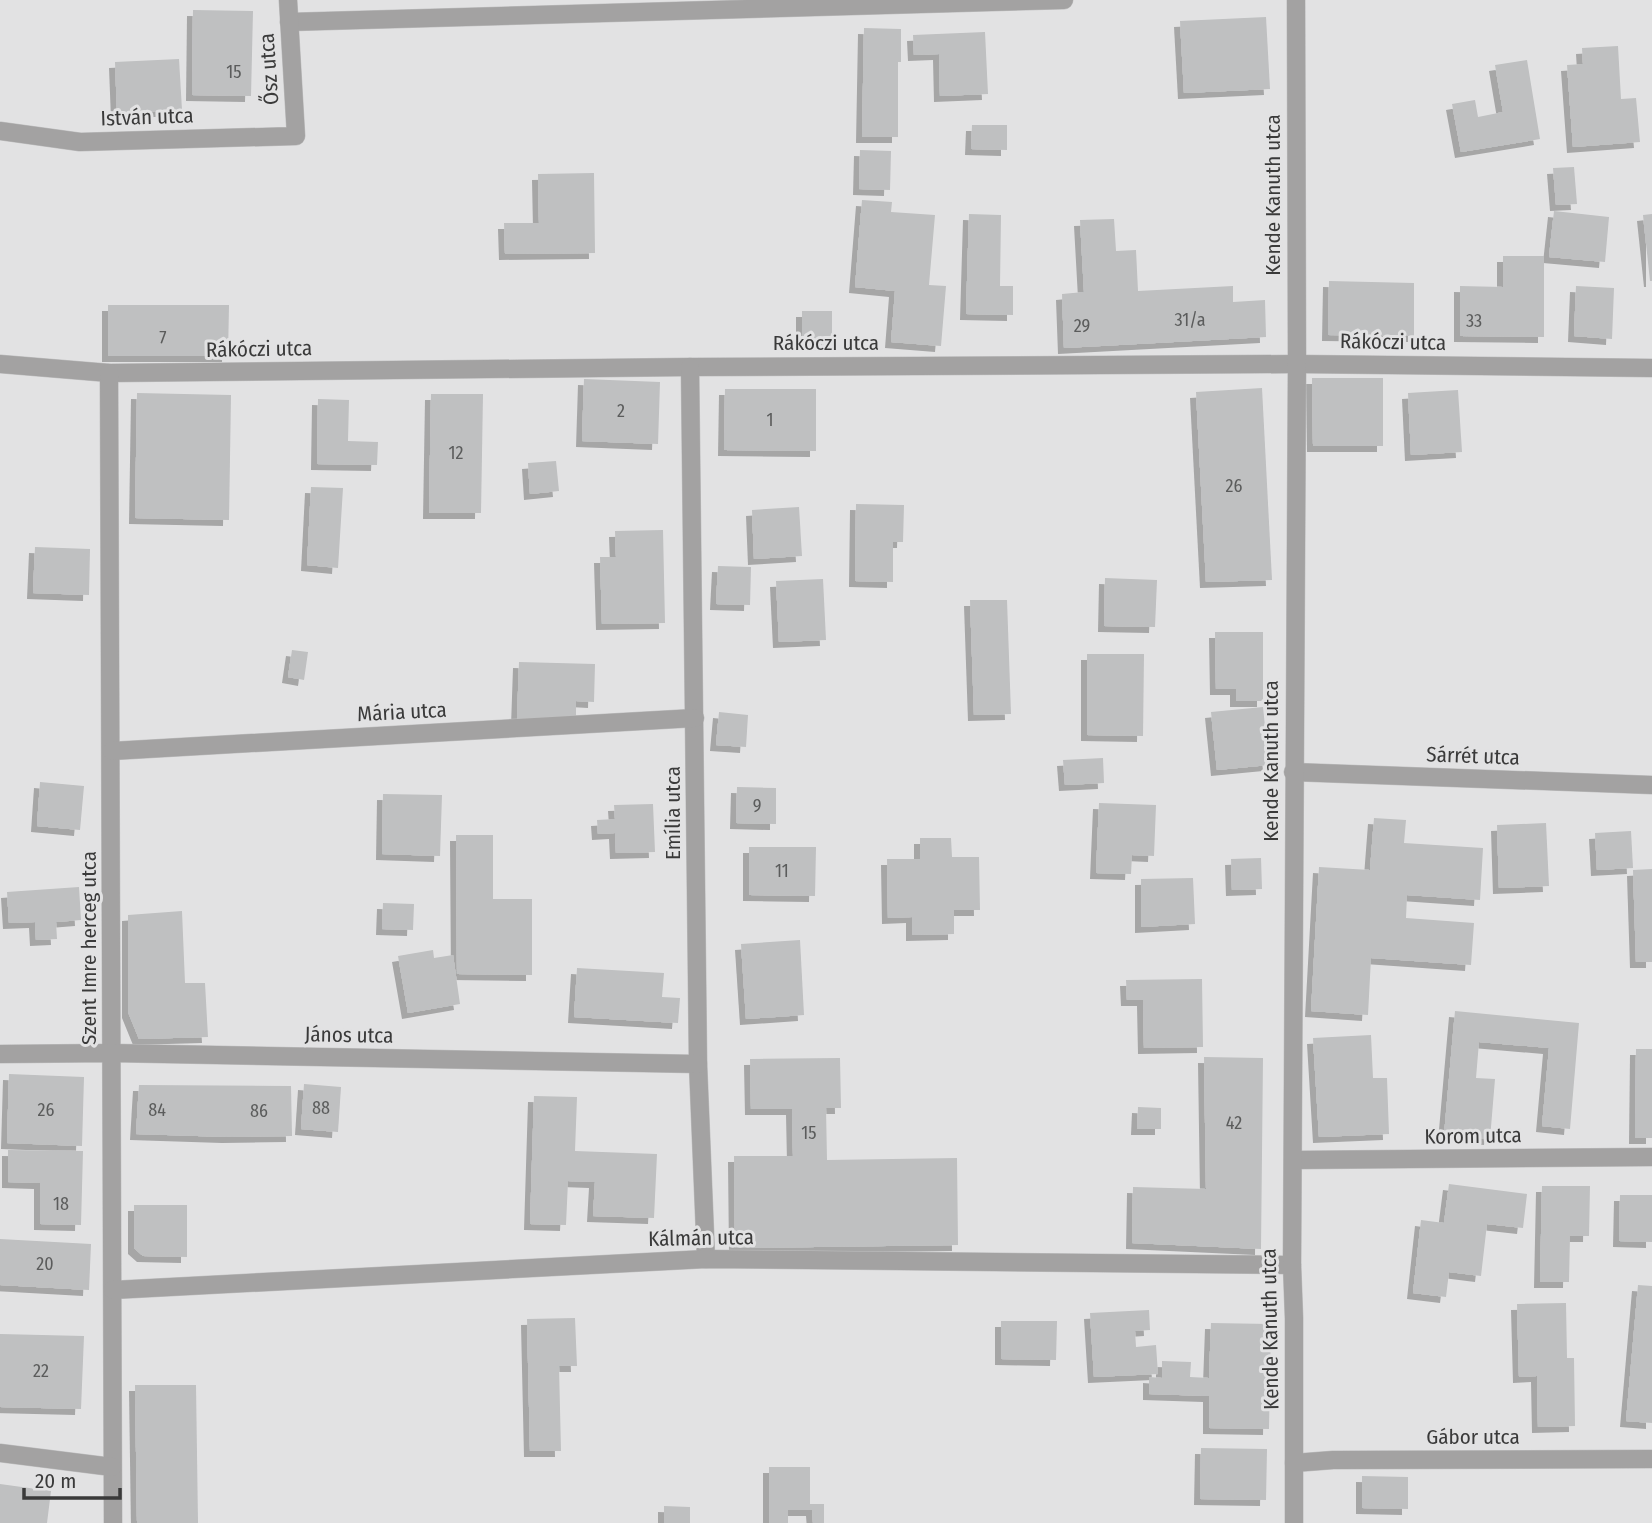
<svg xmlns="http://www.w3.org/2000/svg" width="1652" height="1523" viewBox="0 0 1652 1523" font-family="'Fira Sans Condensed',sans-serif">
<style>
.building{fill:#bfc0c1;filter:url(#shadow)}
.lines{fill:none;stroke-linecap:round;stroke-linejoin:round}
.minor-casing{stroke:#c0c0c1;stroke-width:19}
.minor{stroke:#a3a2a2;stroke-width:18}
.labels{text-anchor:middle;dominant-baseline:central;stroke-width:6;stroke-linejoin:round;paint-order:stroke}
.number-label{font-size:18px;fill:#5b5c5c}
.street-label{font-size:21px;fill:#3a3a3a;stroke:#e2e2e3}
</style>
<defs>
<filter id="shadow"><feDropShadow dx="-6" dy="6" stdDeviation="0" flood-color="#0004"/></filter>
</defs>
<rect width="100%" height="100%" fill="#e2e2e3"/>
<g class="building">
<polygon points="193,10 253,11 251,96 192,95"/>
<polygon points="1266,17 1270,89 1184,93 1180,21"/>
<polygon points="864,28 901,29 901,62 898,62 898,137 862,137"/>
<polygon points="985,32 988,94 940,96 939,54 914,55 913,35"/>
<polygon points="1618,46 1621,99 1636,98 1640,142 1573,147 1567,65 1583,64 1582,48"/>
<polygon points="179,59 182,110 117,113 115,62"/>
<polygon points="1527,60 1540,139 1461,152 1452,104 1475,100 1478,117 1503,112 1495,65"/>
<polygon points="972,125 1007,125 1007,150 971,149"/>
<polygon points="860,150 891,151 890,190 859,189"/>
<polygon points="1574,167 1577,204 1556,205 1553,168"/>
<polygon points="594,173 595,253 505,254 504,223 539,223 538,174"/>
<polygon points="862,200 892,202 891,212 935,215 929,285 946,286 941,346 891,342 895,291 855,287"/>
<polygon points="1554,211 1609,217 1605,262 1549,257"/>
<polygon points="969,214 1001,215 1000,286 1013,286 1013,315 966,314"/>
<polygon points="1652,214 1652,281 1650,281 1643,215"/>
<polygon points="1114,219 1116,251 1136,250 1138,291 1233,286 1233,302 1265,300 1266,337 1064,348 1062,294 1084,292 1080,220"/>
<polygon points="1503,256 1544,256 1544,337 1460,336 1460,286 1503,287"/>
<polygon points="1329,281 1414,283 1414,336 1328,335"/>
<polygon points="1576,286 1614,288 1612,339 1574,336"/>
<polygon points="108,305 229,305 228,356 108,356"/>
<polygon points="802,311 832,311 832,344 802,345"/>
<polygon points="1312,378 1383,378 1383,446 1313,446"/>
<polygon points="584,379 660,382 658,444 582,441"/>
<polygon points="1262,388 1272,580 1206,582 1196,392"/>
<polygon points="725,389 816,389 816,451 724,450"/>
<polygon points="1458,390 1462,452 1411,455 1408,393"/>
<polygon points="137,393 231,395 229,520 135,518"/>
<polygon points="431,394 483,394 481,513 429,513"/>
<polygon points="318,399 349,400 348,441 378,442 377,465 317,464"/>
<polygon points="556,461 559,491 530,494 528,463"/>
<polygon points="311,487 343,488 338,568 307,565"/>
<polygon points="856,504 904,505 903,542 893,542 893,582 855,581"/>
<polygon points="799,507 802,556 754,559 752,510"/>
<polygon points="663,530 665,623 602,624 600,557 616,557 615,531"/>
<polygon points="35,547 90,549 89,595 33,593"/>
<polygon points="718,566 751,567 750,605 716,604"/>
<polygon points="1105,578 1157,580 1155,627 1104,626"/>
<polygon points="823,579 826,640 779,642 776,581"/>
<polygon points="970,600 1007,600 1011,714 974,715"/>
<polygon points="1215,632 1263,632 1263,701 1236,701 1236,689 1216,689"/>
<polygon points="292,650 308,652 304,680 288,677"/>
<polygon points="1087,654 1144,654 1143,736 1087,735"/>
<polygon points="519,662 595,664 594,702 576,701 576,722 517,720"/>
<polygon points="1263,707 1269,765 1217,770 1211,712"/>
<polygon points="719,712 748,715 746,747 716,745"/>
<polygon points="1103,758 1104,783 1065,785 1063,760"/>
<polygon points="40,782 84,786 80,830 37,826"/>
<polygon points="737,787 776,788 776,824 736,823"/>
<polygon points="383,794 442,795 440,856 382,854"/>
<polygon points="1099,803 1156,805 1154,856 1132,855 1131,874 1096,873"/>
<polygon points="653,804 655,852 616,853 615,833 598,834 597,820 615,819 614,805"/>
<polygon points="1374,818 1406,820 1404,843 1483,848 1480,900 1407,895 1406,918 1474,923 1471,965 1371,958 1368,1015 1311,1011 1319,867 1370,870"/>
<polygon points="1546,823 1549,886 1499,888 1497,825"/>
<polygon points="1631,831 1633,868 1597,870 1595,833"/>
<polygon points="456,835 493,835 493,899 532,899 532,975 457,974"/>
<polygon points="920,838 951,838 952,857 979,857 980,910 954,910 954,934 912,935 912,917 888,918 887,859 920,859"/>
<polygon points="749,847 816,847 815,896 749,895"/>
<polygon points="1261,858 1262,889 1232,890 1231,859"/>
<polygon points="1652,869 1652,962 1636,962 1633,870"/>
<polygon points="1193,878 1195,924 1141,927 1141,879"/>
<polygon points="79,887 81,920 56,922 57,939 36,940 35,922 9,923 7,892"/>
<polygon points="383,903 414,904 413,930 382,929"/>
<polygon points="182,911 185,983 205,983 208,1037 139,1039 128,1012 128,915"/>
<polygon points="800,940 804,1015 746,1019 741,944"/>
<polygon points="433,950 434,958 453,955 460,1004 408,1013 398,956"/>
<polygon points="577,968 664,973 662,997 680,998 678,1023 574,1017"/>
<polygon points="1202,979 1203,1047 1144,1048 1143,1000 1127,1000 1126,980"/>
<polygon points="1455,1011 1579,1023 1570,1129 1542,1126 1549,1048 1479,1042 1476,1078 1495,1079 1490,1139 1444,1135"/>
<polygon points="1371,1035 1373,1078 1387,1078 1389,1134 1319,1137 1313,1038"/>
<polygon points="1636,1049 1652,1049 1652,1138 1635,1138"/>
<polygon points="1204,1057 1263,1058 1261,1249 1132,1243 1133,1187 1206,1189"/>
<polygon points="840,1058 841,1108 826,1108 827,1160 957,1158 958,1245 735,1248 734,1156 793,1156 792,1109 751,1109 750,1059"/>
<polygon points="9,1074 84,1077 82,1146 7,1143"/>
<polygon points="304,1084 341,1087 338,1132 301,1129"/>
<polygon points="139,1085 291,1086 292,1136 228,1137 136,1134"/>
<polygon points="534,1096 577,1097 575,1151 657,1154 654,1218 593,1216 595,1182 568,1181 566,1225 530,1224"/>
<polygon points="1138,1107 1161,1108 1161,1129 1137,1129"/>
<polygon points="8,1150 83,1151 81,1225 40,1224 40,1183 8,1182"/>
<polygon points="1449,1184 1527,1194 1523,1228 1487,1224 1481,1276 1449,1272 1446,1297 1413,1293 1421,1220 1444,1223"/>
<polygon points="1542,1186 1590,1186 1589,1236 1570,1236 1569,1282 1540,1282"/>
<polygon points="1620,1195 1652,1195 1652,1242 1619,1241"/>
<polygon points="134,1205 187,1205 187,1257 143,1256 134,1248"/>
<polygon points="0,1239 91,1244 89,1290 0,1285"/>
<polygon points="1638,1285 1652,1286 1652,1423 1626,1421"/>
<polygon points="1566,1303 1567,1358 1574,1358 1575,1426 1538,1427 1537,1376 1519,1377 1517,1304"/>
<polygon points="1149,1310 1150,1330 1135,1331 1136,1347 1156,1345 1158,1374 1094,1377 1090,1313"/>
<polygon points="575,1318 577,1366 559,1366 561,1451 530,1451 527,1319"/>
<polygon points="1001,1321 1057,1321 1056,1360 1001,1359"/>
<polygon points="1211,1323 1271,1324 1269,1429 1209,1428 1209,1396 1149,1394 1149,1377 1162,1378 1162,1361 1191,1362 1190,1377 1209,1378"/>
<polygon points="0,1334 84,1336 81,1409 0,1407"/>
<polygon points="135,1385 196,1385 198,1523 137,1523"/>
<polygon points="1201,1448 1267,1449 1266,1500 1200,1499"/>
<polygon points="769,1467 810,1467 810,1504 824,1504 824,1523 813,1523 812,1510 788,1510 788,1523 769,1523"/>
<polygon points="1362,1476 1408,1477 1408,1509 1362,1508"/>
<polygon points="0,1484 51,1491 47,1523 0,1523"/>
<polygon points="664,1506 690,1507 690,1523 664,1523"/>
</g>
<g class="lines">
<g class="minor-casing">
<g id="minor">
<polyline points="289,22 1064,0"/>
<polyline points="0,131 80,142 296,136 288,0"/>
<polyline points="0,364 109,373 690,367 1297,364 1652,368"/>
<polyline points="690,367 698,1064 706,1259"/>
<polyline points="109,373 113,1523"/>
<polyline points="112,751 695,718"/>
<polyline points="1293,772 1652,785"/>
<polyline points="0,1054 112,1053 698,1064"/>
<polyline points="1294,1160 1652,1157"/>
<polyline points="113,1290 706,1259 1292,1265"/>
<polyline points="0,1453 112,1467"/>
<polyline points="1294,1463 1333,1460 1652,1459"/>
<polyline points="1294,1523 1294,1318 1292,1265 1297,364 1296,0"/>
</g>
</g>
<use href="#minor" class="minor"/>
</g>
<g class="labels">
<g class="number-label">
<text x="234" y="72">15</text>
<text x="1190" y="320">31/a</text>
<text x="1474" y="321">33</text>
<text x="1082" y="326">29</text>
<text x="163" y="338">7</text>
<text x="621" y="411">2</text>
<text x="770" y="420">1</text>
<text x="456" y="453">12</text>
<text x="1234" y="486">26</text>
<text x="757" y="806">9</text>
<text x="782" y="871">11</text>
<text x="321" y="1108">88</text>
<text x="46" y="1110">26</text>
<text x="157" y="1110">84</text>
<text x="259" y="1111">86</text>
<text x="1234" y="1123">42</text>
<text x="809" y="1133">15</text>
<text x="61" y="1204">18</text>
<text x="45" y="1264">20</text>
<text x="41" y="1371">22</text>
</g>
<g class="street-label">
<text transform="translate(269 69) rotate(-94)">Ősz utca</text>
<text transform="translate(147 117) rotate(-2)">István utca</text>
<text transform="translate(1273 195) rotate(-90)">Kende Kanuth utca</text>
<text transform="translate(1393 342) rotate(1)">Rákóczi utca</text>
<text x="826" y="343">Rákóczi utca</text>
<text transform="translate(259 349) rotate(-1)">Rákóczi utca</text>
<text transform="translate(402 712) rotate(-3)">Mária utca</text>
<text transform="translate(1473 756) rotate(2)">Sárrét utca</text>
<text transform="translate(1271 761) rotate(-90)">Kende Kanuth utca</text>
<text transform="translate(673 813) rotate(-90)">Emília utca</text>
<text transform="translate(89 948) rotate(-90)">Szent Imre herceg utca</text>
<text transform="translate(349 1035) rotate(1)">János utca</text>
<text transform="translate(1473 1136) rotate(-1)">Korom utca</text>
<text transform="translate(701 1238) rotate(-1)">Kálmán utca</text>
<text transform="translate(1270 1329) rotate(-91)">Kende Kanuth utca</text>
<text x="1473" y="1437">Gábor utca</text>
</g>
</g>
<path d="M24 1488v10h96v-10" fill="none" stroke="#3a3a3a" stroke-width="3.5"/>
<text x="35" y="1488" font-size="21" fill="#3a3a3a" stroke="#e2e2e3" stroke-width="5" paint-order="stroke">20 m</text>
</svg>
